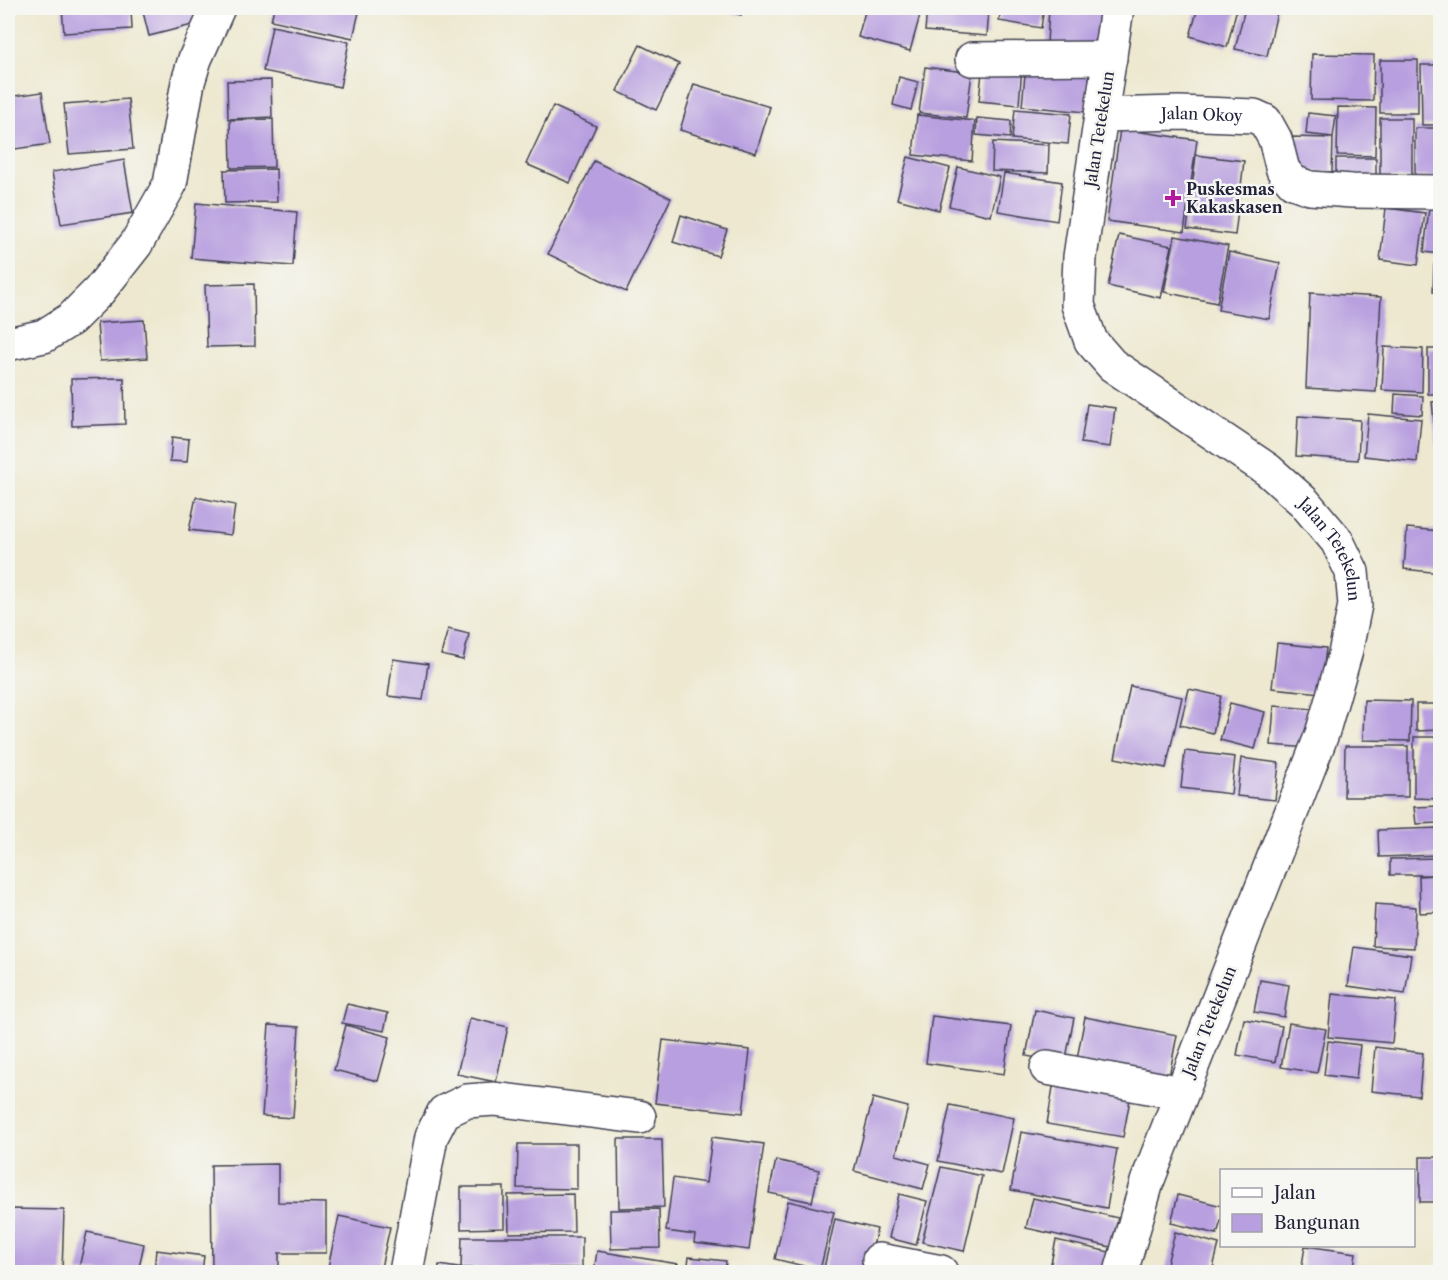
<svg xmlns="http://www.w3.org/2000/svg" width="1448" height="1280" viewBox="0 0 1448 1280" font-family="'Libre Caslon Text',serif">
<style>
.building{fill:#b89fdf}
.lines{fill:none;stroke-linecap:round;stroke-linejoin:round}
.street-casing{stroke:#404051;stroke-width:36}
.street{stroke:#fff;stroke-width:33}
.poi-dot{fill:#b5179e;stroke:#f6f6f2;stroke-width:2}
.labels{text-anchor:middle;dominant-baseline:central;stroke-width:5;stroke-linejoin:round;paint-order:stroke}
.street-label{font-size:16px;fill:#22223b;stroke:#f6f6f2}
.poi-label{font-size:16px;font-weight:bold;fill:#22223b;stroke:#f6f6f2;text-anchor:start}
</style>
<rect width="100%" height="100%" fill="#f6f6f2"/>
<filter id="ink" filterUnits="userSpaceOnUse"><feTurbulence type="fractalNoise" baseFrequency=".0167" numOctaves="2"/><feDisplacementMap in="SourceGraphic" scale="12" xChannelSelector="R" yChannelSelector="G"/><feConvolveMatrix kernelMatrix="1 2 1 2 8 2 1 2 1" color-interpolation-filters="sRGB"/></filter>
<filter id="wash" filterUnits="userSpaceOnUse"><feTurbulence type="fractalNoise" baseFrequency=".008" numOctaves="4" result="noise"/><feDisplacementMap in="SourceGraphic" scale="24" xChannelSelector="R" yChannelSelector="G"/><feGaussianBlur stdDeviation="1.35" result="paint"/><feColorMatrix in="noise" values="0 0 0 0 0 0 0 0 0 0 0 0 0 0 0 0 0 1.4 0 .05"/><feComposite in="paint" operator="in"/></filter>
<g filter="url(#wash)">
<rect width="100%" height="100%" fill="#ede8cf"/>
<g id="blocks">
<g class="building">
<polygon points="62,8 131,8 132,29 64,33"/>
<polygon points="142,8 205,8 208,21 149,36"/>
<polygon points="274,8 360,8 353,38 271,20"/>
<polygon points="718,8 743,8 741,15"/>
<polygon points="866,8 922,8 910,51 858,37"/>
<polygon points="927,8 989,8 987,36 925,31"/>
<polygon points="1001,8 1044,8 1041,28 999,21"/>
<polygon points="1049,8 1111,8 1109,47 1047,44"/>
<polygon points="1198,8 1237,8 1227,47 1190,36"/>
<polygon points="1245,8 1278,8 1267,56 1235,49"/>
<polygon points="272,26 349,42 340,87 263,71"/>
<polygon points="640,45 679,64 656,110 617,91"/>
<polygon points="1312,54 1374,55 1373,101 1311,100"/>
<rect x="1380" y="60" width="38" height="53"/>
<polygon points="983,62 1022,66 1019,105 979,101"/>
<polygon points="1026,64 1090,70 1086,112 1022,106"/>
<polygon points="1421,65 1440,65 1440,125 1422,125"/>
<polygon points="925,67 972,73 966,118 919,113"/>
<polygon points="899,77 918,82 911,110 893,105"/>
<polygon points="271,80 272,117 228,119 227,81"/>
<polygon points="694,84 770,107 756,153 680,130"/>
<polygon points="42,92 50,144 15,149 8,97"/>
<polygon points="128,99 133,149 69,154 64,104"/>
<polygon points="553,106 596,126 570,183 526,164"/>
<polygon points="1338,107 1376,108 1375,156 1337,155"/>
<polygon points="1015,109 1071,114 1068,144 1012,139"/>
<polygon points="1308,113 1336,116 1333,137 1306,134"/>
<polygon points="917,115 975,121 972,161 913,155"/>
<polygon points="977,118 1011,121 1010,138 976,135"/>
<rect x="1380" y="118" width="32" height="60"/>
<polygon points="273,119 274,167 231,168 230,120"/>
<rect x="1415" y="128" width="25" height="49"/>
<polygon points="1120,129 1197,140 1184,232 1107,221"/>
<polygon points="1290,137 1333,138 1332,172 1289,171"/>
<polygon points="993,142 1049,145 1048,173 992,171"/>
<polygon points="1196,155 1244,161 1235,235 1187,229"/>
<polygon points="908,157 950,168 939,210 897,199"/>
<rect x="1336" y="158" width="40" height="25"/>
<polygon points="124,160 133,213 61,224 52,172"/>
<polygon points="594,161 671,198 626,292 548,254"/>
<polygon points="958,167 1000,177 991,216 949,206"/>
<polygon points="276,169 277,202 225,203 224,170"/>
<polygon points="1004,173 1062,182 1057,221 998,211"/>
<polygon points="196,203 297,212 293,266 191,258"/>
<polygon points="1386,208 1425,213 1418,265 1380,260"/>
<polygon points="1429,208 1440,209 1440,254 1424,252"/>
<polygon points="681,215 727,230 718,256 673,242"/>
<polygon points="1119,235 1172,246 1161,298 1108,286"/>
<polygon points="1175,236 1228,246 1217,303 1164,292"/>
<polygon points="1229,252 1280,263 1269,319 1218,310"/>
<polygon points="1434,265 1440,266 1440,293 1433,292"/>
<polygon points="254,284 255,346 207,347 205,285"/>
<polygon points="1310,293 1381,297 1376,392 1306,388"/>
<polygon points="144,320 147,358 100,361 97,323"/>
<polygon points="1384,347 1423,349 1422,392 1382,390"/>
<rect x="1428" y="349" width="12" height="45"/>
<polygon points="124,378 125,424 72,426 71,379"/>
<polygon points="1395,394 1423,396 1422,415 1394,413"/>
<polygon points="1440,401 1440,459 1438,459 1432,402"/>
<polygon points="1087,404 1115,408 1110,447 1081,443"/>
<polygon points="1368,414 1421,419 1417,462 1364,456"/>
<polygon points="1298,416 1360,420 1358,460 1296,456"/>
<polygon points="172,437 189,439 187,462 170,461"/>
<polygon points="196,497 235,505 231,535 189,530"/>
<polygon points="1407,528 1440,531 1440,573 1404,569"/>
<polygon points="448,629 469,634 463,660 441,655"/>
<polygon points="1277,643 1326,648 1321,693 1272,688"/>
<polygon points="393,659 428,664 423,700 388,696"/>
<polygon points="1130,686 1182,697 1166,768 1115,758"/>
<polygon points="1189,689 1221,696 1213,733 1180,725"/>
<polygon points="1364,700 1411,701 1410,741 1363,740"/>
<polygon points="1230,703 1265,712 1255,749 1220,740"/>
<polygon points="1416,704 1440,704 1440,730 1416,731"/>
<polygon points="1274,706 1313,709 1309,748 1271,745"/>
<polygon points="1414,737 1440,737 1440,799 1414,798"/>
<polygon points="1345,746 1408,746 1408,797 1344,797"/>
<polygon points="1185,751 1235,757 1231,794 1181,788"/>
<polygon points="1241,758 1279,763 1275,800 1237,796"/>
<polygon points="1440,806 1440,823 1416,824 1414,807"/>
<polygon points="1440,828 1440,855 1379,857 1378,830"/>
<polygon points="1440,858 1440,912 1420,913 1419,876 1436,875 1390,875 1390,859"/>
<polygon points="1375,904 1416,907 1414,948 1373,946"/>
<polygon points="1354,947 1411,955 1405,994 1348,986"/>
<polygon points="1260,980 1289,985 1284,1017 1254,1012"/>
<polygon points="1332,994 1396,1000 1392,1043 1328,1037"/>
<polygon points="347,1004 388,1013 384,1031 342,1023"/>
<polygon points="1035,1010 1074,1018 1065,1063 1026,1056"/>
<polygon points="932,1016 1011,1026 1004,1074 926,1063"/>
<polygon points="1085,1017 1177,1035 1168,1082 1076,1064"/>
<polygon points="470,1018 508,1027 496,1082 457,1074"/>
<polygon points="1244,1019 1282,1026 1275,1062 1237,1055"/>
<polygon points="1289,1023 1326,1029 1317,1073 1281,1067"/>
<polygon points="269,1025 299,1027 293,1118 262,1116"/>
<polygon points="346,1025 390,1037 378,1081 334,1070"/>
<polygon points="663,1040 750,1050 743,1113 655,1103"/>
<polygon points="1328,1041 1360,1045 1356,1079 1324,1075"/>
<polygon points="1375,1047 1423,1053 1419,1096 1371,1091"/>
<polygon points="1054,1081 1131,1094 1123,1137 1047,1124"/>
<polygon points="873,1098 908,1107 896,1155 930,1164 923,1189 854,1171"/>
<polygon points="950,1105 1014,1118 1002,1174 938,1161"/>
<polygon points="1021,1132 1117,1149 1107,1208 1011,1190"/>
<polygon points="712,1137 764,1144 749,1250 694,1243 695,1235 666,1231 673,1178 706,1183"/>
<polygon points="618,1139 662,1139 664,1207 619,1208"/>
<polygon points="518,1144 577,1144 577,1189 517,1188"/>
<rect x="1420" y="1157" width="20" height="45"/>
<polygon points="776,1160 819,1170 812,1202 769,1193"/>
<polygon points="278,1164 278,1202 326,1203 326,1253 279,1253 279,1272 212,1272 211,1165"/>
<polygon points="941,1167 982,1176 964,1251 922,1242"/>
<polygon points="461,1187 504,1187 504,1228 461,1229"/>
<polygon points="573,1194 574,1232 509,1233 508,1195"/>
<polygon points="899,1194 927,1201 916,1245 889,1238"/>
<polygon points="1178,1195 1222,1206 1222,1218 1217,1234 1171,1223"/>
<polygon points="1033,1198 1118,1218 1111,1247 1026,1228"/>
<polygon points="788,1201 834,1212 820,1270 775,1259"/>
<polygon points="10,1209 64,1210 62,1272 9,1272"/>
<polygon points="659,1209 660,1248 611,1249 610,1210"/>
<polygon points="339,1216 390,1227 380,1272 327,1272"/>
<polygon points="835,1219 877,1229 867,1272 843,1272 824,1268"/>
<polygon points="87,1232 144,1244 138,1272 78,1272"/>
<polygon points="1175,1232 1219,1244 1212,1272 1165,1272"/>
<polygon points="462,1237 582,1237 582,1268 461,1268"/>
<polygon points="1056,1240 1114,1253 1110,1272 1049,1272"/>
<polygon points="1305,1246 1356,1253 1353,1272 1301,1272"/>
<polygon points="156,1250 204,1256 202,1272 154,1272"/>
<polygon points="597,1251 678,1264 677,1272 594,1272"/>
<polygon points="689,1257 726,1261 725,1272 687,1272"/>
<polygon points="439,1265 470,1270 470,1272 438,1272"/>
</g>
</g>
</g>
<g filter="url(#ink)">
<use href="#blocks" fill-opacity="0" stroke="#404051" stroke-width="1.5"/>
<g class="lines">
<g class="street-casing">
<g id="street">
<path id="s1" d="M1117 8 1080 257 1078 305 1091 341 1112 365 1268 470 1304 502 1337 541 1352 572 1355 605 1345 654 1322 734 1147 1182 1121 1272"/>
<polyline points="972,59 1110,58"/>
<path id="s2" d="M1102 115 1179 113 1254 116 1265 121 1275 139 1283 170 1293 182 1310 188 1352 191 1440 192"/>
<polyline points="8,344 44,336 71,319 99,291 136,244 170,184 188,82 195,59 218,8"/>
<polyline points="1047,1068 1181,1093"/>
<polyline points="879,1260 941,1272"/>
<polyline points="406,1272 431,1137 444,1112 467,1101 494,1099 639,1117"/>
</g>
</g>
<use href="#street" class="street"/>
</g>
</g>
<path class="poi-dot" d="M1170 189h6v6h6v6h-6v6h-6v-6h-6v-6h6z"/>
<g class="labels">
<g class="street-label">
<text stroke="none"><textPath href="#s2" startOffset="100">Jalan Okoy</textPath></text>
<text transform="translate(1099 129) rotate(-81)">Jalan Tetekelun</text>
<text stroke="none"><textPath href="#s1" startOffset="662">Jalan Tetekelun</textPath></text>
<text transform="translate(1209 1021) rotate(-68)">Jalan Tetekelun</text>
</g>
<g class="poi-label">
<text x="1186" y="189">Puskesmas<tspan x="1186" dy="18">Kakaskasen</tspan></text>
</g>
</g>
<rect width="1448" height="1280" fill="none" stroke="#f6f6f2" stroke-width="30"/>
<rect x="1220" y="1169" width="195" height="78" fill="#f6f6f2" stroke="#a1a1a9" stroke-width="1.5"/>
<rect x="1232" y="1188" width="30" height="9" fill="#ffffff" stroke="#a1a1a9" stroke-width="1.5"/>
<text x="1274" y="1199" font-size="18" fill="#22223b">Jalan</text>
<rect x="1232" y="1214" width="30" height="18" fill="#b89fdf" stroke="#a1a1a9" stroke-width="1.5"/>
<text x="1274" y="1229" font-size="18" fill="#22223b">Bangunan</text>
</svg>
